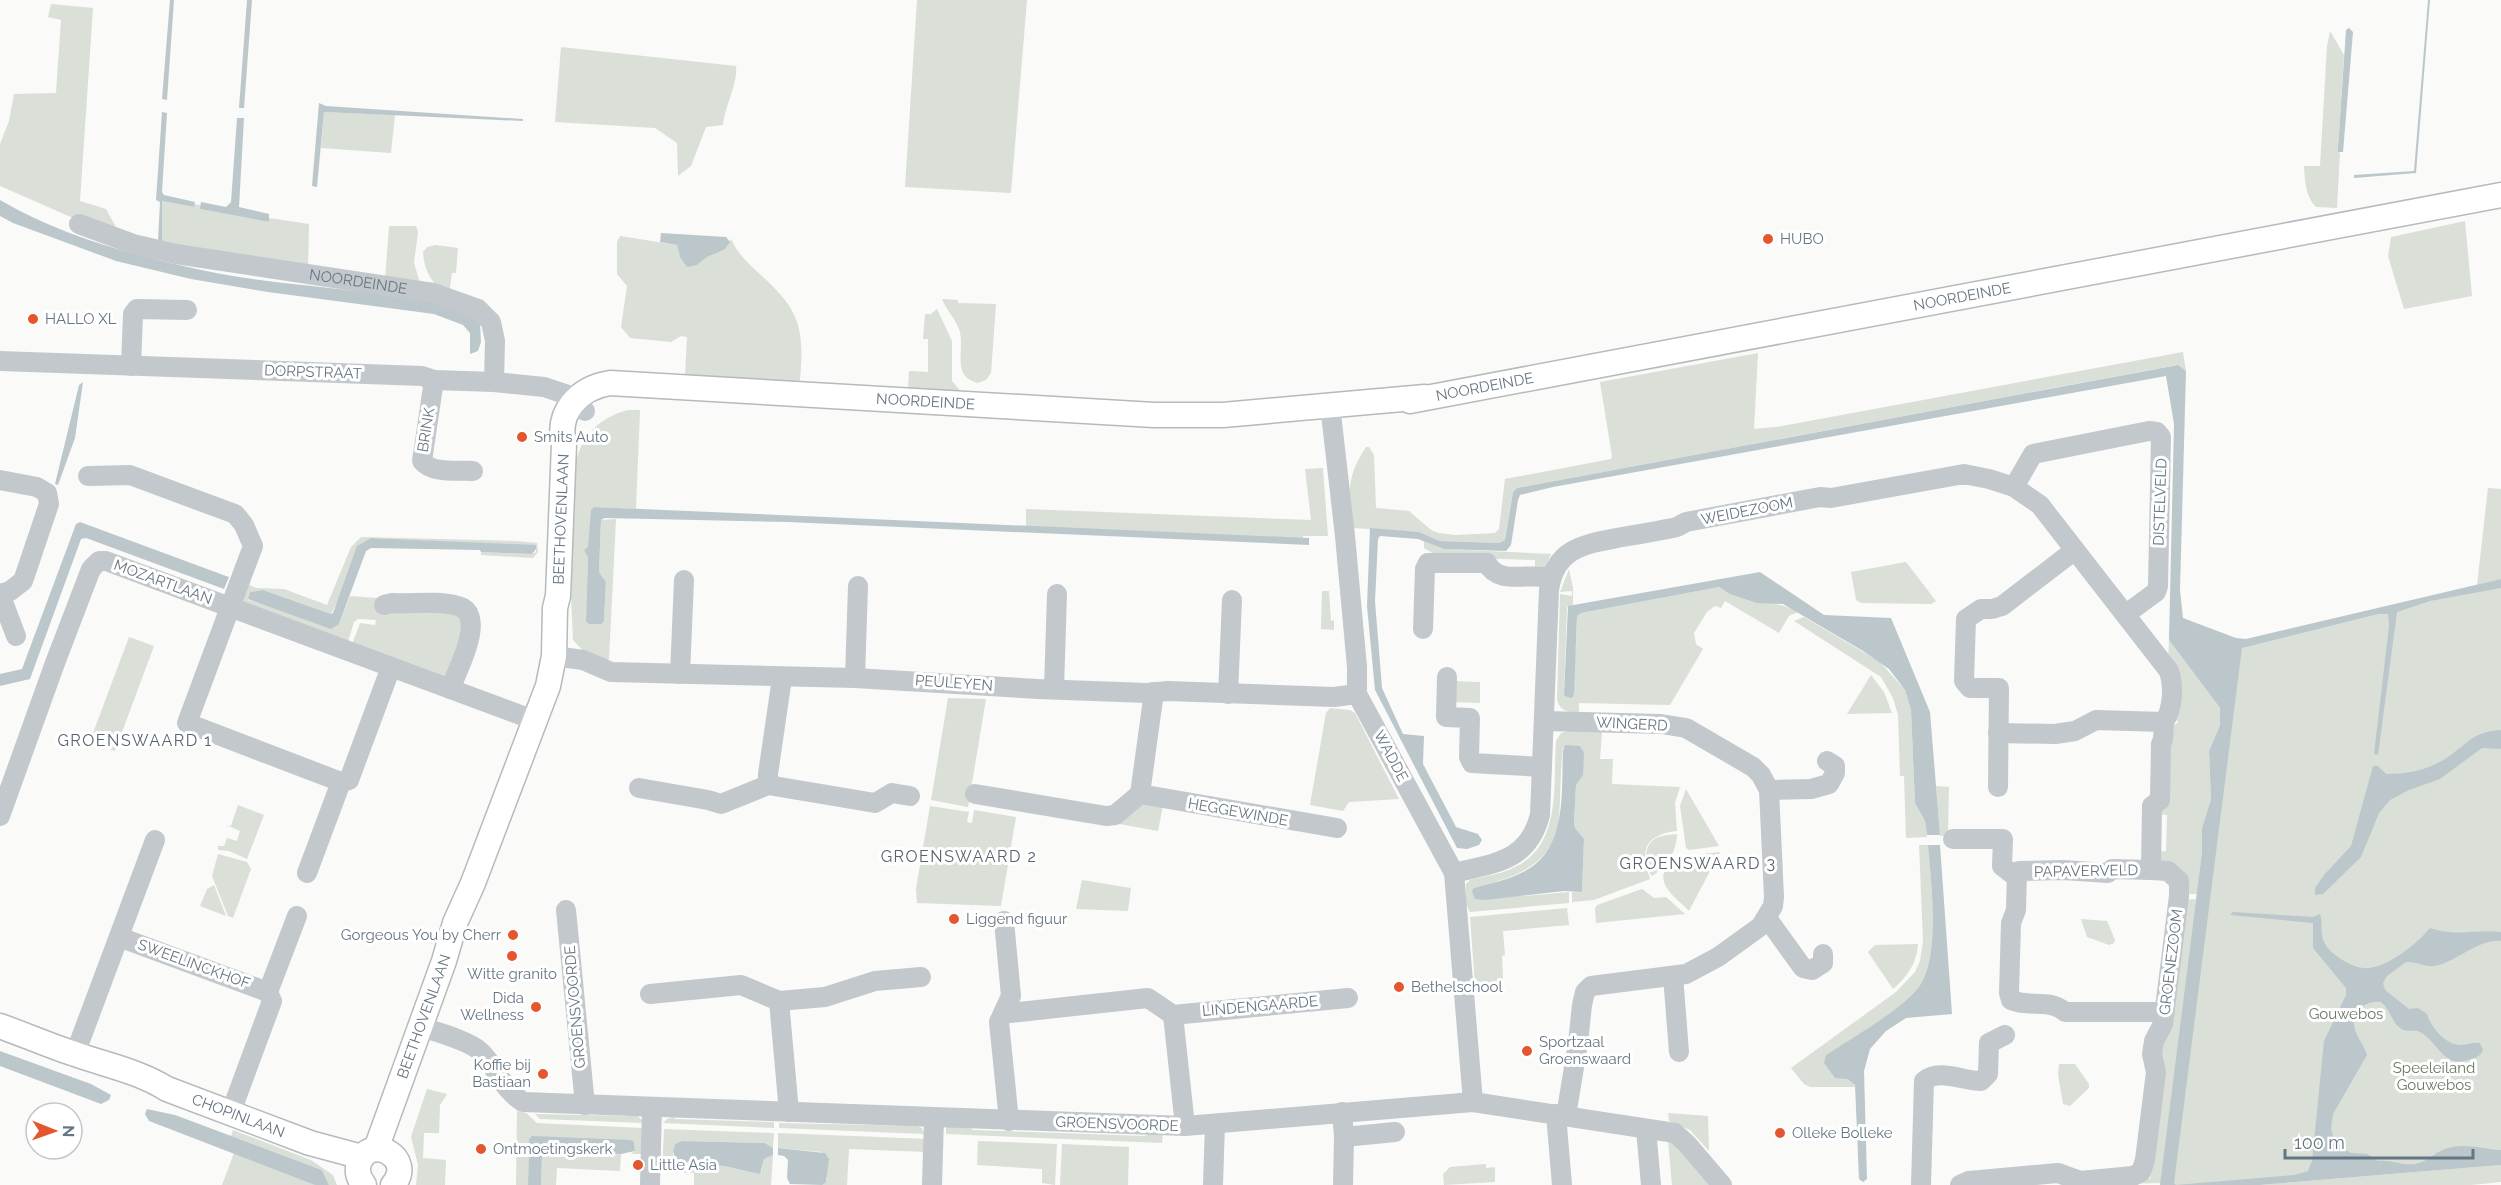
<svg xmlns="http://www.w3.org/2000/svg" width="2501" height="1185" viewBox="0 0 2501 1185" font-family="Raleway,sans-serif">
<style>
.green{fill:#dadfd7}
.water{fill:#bbc7cb}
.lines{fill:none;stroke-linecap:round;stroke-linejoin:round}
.major-casing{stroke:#b5babe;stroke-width:27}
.minor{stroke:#c3c8cc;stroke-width:20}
.major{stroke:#fff;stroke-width:24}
.poi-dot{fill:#e4572e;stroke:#fff;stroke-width:2}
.labels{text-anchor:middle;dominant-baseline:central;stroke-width:6;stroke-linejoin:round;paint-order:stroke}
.poi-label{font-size:15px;fill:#657683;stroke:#fff;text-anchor:start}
.street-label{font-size:15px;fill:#657683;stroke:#fff}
.park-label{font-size:15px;fill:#687a64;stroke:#fff}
.neighbourhood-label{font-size:16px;letter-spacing:1.5px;fill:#57646e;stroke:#fff}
</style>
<rect width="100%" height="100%" fill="#fafaf8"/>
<g class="green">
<polygon points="917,0 1027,0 1011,193 905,187"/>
<polygon points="51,4 93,8 80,201 106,209 121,236 80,221 0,186 0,144 9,121 14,94 56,93 61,20 48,17"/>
<path d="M2330 31 2344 55 2338 148V152L2340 153 2337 208 2316 207C2305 196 2305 180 2304 166H2320L2327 46Z"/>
<path d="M561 47 736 66C738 84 725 105 723 125L706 127 691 166 678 176 677 143 655 128 555 122Z"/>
<polygon points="324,112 395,115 391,153 321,148"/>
<polygon points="162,201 194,207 194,204 201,205 201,209 269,222 269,218 309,224 308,271 162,242"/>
<polygon points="2465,221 2472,296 2404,309 2388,256 2391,237"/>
<polygon points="389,226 416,226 418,232 414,263 421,286 385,280"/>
<path d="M620 236 677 245 680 257 697 265 707 257 724 250 731 239C738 255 751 266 763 277 802 312 804 332 800 380L798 383 685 376 687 337 681 336 671 342 630 338 621 327 627 286 617 274V242Z"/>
<path d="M436 245 458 248 456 273H452L449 295C432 285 424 271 423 252L427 247Z"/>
<path d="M942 299 958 300V303L996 304 991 373 986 380 978 383C950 376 966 349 959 329 955 318 946 310 942 299Z"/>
<polygon points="937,309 952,341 952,381 964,395 908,389 909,371 928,372 928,339 923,339 925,314 931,314"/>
<path d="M2183 352 2186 371 2177 365 1517 488 1513 492 1505 540 1499 543 1440 541 1419 532 1352 528C1350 492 1345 479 1366 447H1369L1374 455 1376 508 1409 511 1431 530 1439 533 1455 535 1495 533 1499 529 1505 479 1611 459 1612 456 1600 382 1758 353 1754 429 1776 427Z"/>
<path d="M628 410H640L636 509 594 507 588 557 586 621H604L606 582 599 572 601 520 616 519 609 659 607 661 586 654 573 640 571 597 576 462C582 434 601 417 628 410Z"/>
<polygon points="1323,468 1328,536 1303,536 1303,539 1026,530 1026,509 1311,520 1305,469"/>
<polygon points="2488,488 2501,489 2501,579 2477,585"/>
<polygon points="361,537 517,541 537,543 538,552 533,558 481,555 481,552 532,554 536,552 536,546 371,538 331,614 263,590 250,592 248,600 339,624 350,596 377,598 377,612 453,609 466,619 449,679 351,647 360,623 375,625 376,620 358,619 354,622 347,645 242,606 245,583 256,588 284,589 327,605 351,547"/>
<polygon points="1424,541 1444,549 1551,554 1545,568 1535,567 1535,560 1439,557 1424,548"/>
<polygon points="1906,562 1936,601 1931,604 1861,603 1856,600 1851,572"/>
<path d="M1569 569 1573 588V605L1567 607 1564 694 1576 648 1577 616 1581 613 1719 587C1747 605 1772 598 1798 612L1789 616 1779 633 1725 601 1721 608 1715 606 1707 612 1694 633 1696 644 1703 649 1670 705 1579 703V713C1568 712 1559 711 1557 699L1560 594 1572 596V591L1560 592Z"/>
<polygon points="2501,584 2501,1159 2209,1185 2168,1185 2236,646"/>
<polygon points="1322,591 1329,591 1331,621 1334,620 1334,630 1321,629"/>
<polygon points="1804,617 1880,662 1905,690 1911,710 1915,803 1925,821 1927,837 1906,838 1904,776 1900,776 1898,715 1893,698 1881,677 1794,621"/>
<polygon points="129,637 154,646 115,751 90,741"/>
<polygon points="2169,640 2220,708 2220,725 2209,751 2211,799 2202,828 2202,852 2197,894 2185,894 2160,866 2157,852 2166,851 2167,815 2158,814 2171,721 2175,725 2178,722 2175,718 2168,663"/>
<polygon points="1871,675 1884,692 1892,713 1847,714"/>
<polygon points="1451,681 1480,682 1480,703 1450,702"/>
<polygon points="948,698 986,699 968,807 931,800"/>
<polygon points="1330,708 1350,710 1355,713 1399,799 1349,802 1343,811 1310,805 1326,713"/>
<path d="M1568 731 1602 732 1600 759H1613L1612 784 1680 787 1675 803 1677 831C1644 835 1640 850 1650 879L1594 900 1572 902V892H1582L1584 839 1575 828 1574 823 1576 785 1584 752 1581 747 1563 748C1560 770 1561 794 1559 817 1555 866 1514 877 1474 888L1524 896 1569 892V903L1470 912 1465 902 1466 884 1470 880C1485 876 1502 874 1515 867 1562 845 1553 784 1556 741L1561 733Z"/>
<polygon points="1936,786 1949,787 1948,836 1940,836"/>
<polygon points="1686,789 1719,846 1689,850 1686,848 1680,806"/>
<polygon points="1135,804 1163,805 1158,831 1114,823"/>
<polygon points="238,805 264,815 247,859 229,851 218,850 218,846 224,846 227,838 237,841 240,831 226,825 231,826"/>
<polygon points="930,806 969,812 967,822 972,823 974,810 1016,817 1001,906 917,903 916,889"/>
<path d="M1677 834C1677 851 1666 868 1652 876 1645 866 1643 848 1653 840 1659 835 1670 835 1677 834Z"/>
<path d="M1919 845H1928C1931 881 1941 959 1918 988 1901 1010 1850 1039 1826 1055V1066L1854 1082 1855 1087H1810L1804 1084 1791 1068 1896 992 1915 972 1920 961 1923 941Z"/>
<path d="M1720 852 1689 911C1683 904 1674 898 1669 891 1646 858 1702 854 1720 852Z"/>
<polygon points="218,854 247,862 251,869 233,918 228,916 212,876"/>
<polygon points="1082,880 1131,888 1128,911 1076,909"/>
<polygon points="214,885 226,916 200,906 207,889"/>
<polygon points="1642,889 1654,898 1666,897 1685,914 1596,923 1595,908 1597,905"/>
<polygon points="2196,899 2161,1183 2083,1185 2150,1179 2158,1054 2184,900"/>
<polygon points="1567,908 1569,925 1503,931 1505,955 1502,956 1503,978 1501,989 1497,992 1475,986 1470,917"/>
<polygon points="2081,919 2107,921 2115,940 2114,943 2109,945 2087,937"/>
<path d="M1918 944C1917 963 1907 977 1893 989L1868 952 1875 945Z"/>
<polygon points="2059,1064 2075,1064 2089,1084 2089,1088 2070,1106 2063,1104 2058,1075"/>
<polygon points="427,1089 447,1094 440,1105 439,1133 424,1133 423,1158 446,1160 445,1185 416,1185 418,1165 411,1137"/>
<polygon points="517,1111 526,1113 537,1123 643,1128 643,1154 631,1154 635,1151 634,1142 529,1139 528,1185 516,1185"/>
<polygon points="1668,1113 1708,1116 1709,1151 1690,1130 1669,1121"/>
<polygon points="535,1114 638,1116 644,1123 540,1119"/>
<polygon points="674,1117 675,1119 774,1122 774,1128 663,1123 667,1119"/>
<polygon points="779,1123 917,1126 922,1128 924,1134 779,1128"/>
<polygon points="966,1124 973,1130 1145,1136 1151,1131 1163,1132 1162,1143 946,1134 946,1127"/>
<path d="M664 1129 774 1133 773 1148 765 1143 682 1141 675 1144C674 1149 671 1154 675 1158 685 1168 711 1164 723 1165 737 1167 747 1172 761 1172L764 1159 773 1155 771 1185H694V1173L662 1172Z"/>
<polygon points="233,1130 311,1160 333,1175 337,1185 329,1185 322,1170 231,1136"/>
<polygon points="778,1133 929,1139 927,1152 849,1149 847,1185 822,1185 827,1180 822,1152 778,1148"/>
<polygon points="1668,1140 1670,1140 1715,1185 1672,1185"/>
<polygon points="978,1141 1057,1144 1055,1185 1042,1183 1042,1169 977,1165"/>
<polygon points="1062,1144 1129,1147 1128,1185 1060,1185"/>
<polygon points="546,1151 621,1154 620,1171 557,1168 556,1185 541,1185 542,1156"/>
<polygon points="234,1153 313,1183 315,1185 222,1185"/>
<polygon points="1486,1164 1486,1168 1495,1167 1495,1182 1444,1185 1443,1174 1450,1167"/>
<polygon points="2501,1165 2501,1182 2471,1185 2260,1185"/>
</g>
<g class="water">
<polygon points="170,0 174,0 167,100 162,99"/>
<polygon points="247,0 252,0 244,108 239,108"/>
<polygon points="2428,0 2430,0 2416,173 2354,178 2354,175 2414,171"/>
<polygon points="2349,28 2353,32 2343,152 2338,152 2338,148 2346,30"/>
<polygon points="319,103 326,106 523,119 523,121 324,112 317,187 312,186"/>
<polygon points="162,112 167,113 162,192 164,195 195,202 194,207 162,201 162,242 158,241 160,202 156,200"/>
<polygon points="237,118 244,118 239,207 269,214 269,222 200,209 201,202 226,207 231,202"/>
<path d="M0 200C61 236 132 255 201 270 270 285 340 286 409 299 427 302 449 303 466 312 471 315 476 320 480 324L481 342 478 351 470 354V333L463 325 434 314 268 292 191 279 116 261 13 223 0 216Z"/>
<polygon points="661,233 726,237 730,242 724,250 707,257 697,265 687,267 680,257 677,245 660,242"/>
<path d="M2178 365 2186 371 2180 590 2183 618 2236 638 2246 639 2501 579V588L2430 601 2397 612 2378 755 2374 754 2389 626 2388 614H2378L2242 648 2174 1183 2176 1185 2294 1175 2308 1171 2312 1161 2324 1041 2346 995V988L2313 948V923L2230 915 2233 912 2313 917 2320 914C2323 923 2320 934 2324 942 2327 949 2335 955 2341 959 2347 963 2355 967 2363 968 2384 971 2418 943 2430 928 2458 937 2474 929 2501 932V941C2479 939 2460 959 2439 965 2427 969 2418 961 2406 962L2387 976 2383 983 2385 990 2409 1009 2418 1008 2427 1014C2431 1027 2445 1045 2461 1045 2468 1045 2472 1042 2480 1043L2483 1050C2480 1057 2475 1058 2468 1060 2443 1069 2437 1039 2418 1031 2412 1029 2405 1033 2400 1028 2392 1022 2390 1009 2381 1002 2374 1001 2365 1003 2359 1010 2345 1026 2363 1040 2367 1055L2333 1114 2331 1129 2335 1142 2343 1148 2351 1153 2367 1154 2378 1161C2391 1159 2402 1166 2415 1164 2427 1162 2434 1153 2445 1149 2463 1142 2482 1149 2501 1150V1165L2260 1185H2160L2202 852V828L2211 799 2209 751 2220 725V708L2169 640 2174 424 2166 376 1553 487 1520 495 1518 500 1511 545 1506 551 1444 549 1418 539 1380 536 1378 539 1375 601 1382 688 1403 734 1424 736 1423 764 1456 827 1478 834 1482 840 1479 845 1467 849 1457 848 1375 690 1367 606 1370 528 1419 532 1440 541 1499 543 1505 540 1513 492 1517 488Z"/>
<polygon points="83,382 75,438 58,485 55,484 79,385"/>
<polygon points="594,507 1309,538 1309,545 788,522 605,518 601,520 599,572 606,582 604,621 601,624 589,624 586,621 588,557 584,550 588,547 591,510"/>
<polygon points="80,522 226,576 229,577 224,589 86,538 81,539 30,679 0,686 0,674 22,669 76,524"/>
<polygon points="371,538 536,545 536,549 532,554 481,552 480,550 371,548 366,551 339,624 331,629 248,599 250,592 263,590 331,614 333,613 357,546"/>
<polygon points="1760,572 1824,615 1891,618 1930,712 1940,835 1927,835 1925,821 1915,803 1911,710 1905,690 1889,669 1863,651 1783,604 1757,603 1730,594 1719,587 1581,613 1577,616 1574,693 1572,698 1567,697 1564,695 1568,606"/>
<path d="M2501 730V749L2482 748 2440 779 2409 790 2390 800 2379 813 2361 857 2323 894 2315 895V888L2324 875 2351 846 2373 766H2378L2386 774C2408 774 2429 770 2448 757 2470 742 2472 732 2501 730Z"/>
<path d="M1565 745 1580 746 1584 752 1583 775 1576 785 1574 823 1575 828 1584 839 1582 892 1564 891 1485 900 1475 899 1472 891 1474 888C1491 883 1508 880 1523 872 1568 851 1561 792 1563 751Z"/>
<path d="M1928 845H1940L1952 1014 1906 1018 1886 1031 1870 1049 1864 1071 1867 1179 1863 1182 1859 1179 1855 1085 1848 1079 1835 1078 1824 1063 1826 1055C1850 1039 1901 1010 1918 988 1941 959 1931 882 1928 845Z"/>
<polygon points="0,1051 91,1084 111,1095 109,1100 101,1104 0,1066"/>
<polygon points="147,1109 175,1115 322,1170 329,1185 315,1185 149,1121 145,1114"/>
<polygon points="532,1136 631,1140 634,1142 635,1151 621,1154 546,1151 542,1156 541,1185 528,1185 529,1139"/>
<polygon points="682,1141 765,1143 773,1148 773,1155 764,1159 760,1174 725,1166 683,1162 675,1158 673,1151 675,1144"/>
<polygon points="778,1148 825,1153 829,1159 826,1182 822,1185 790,1184 787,1178 788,1160 784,1156 778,1155"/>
</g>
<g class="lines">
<g class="major-casing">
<g id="major">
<path id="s2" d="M1410 401 2501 195"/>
<path id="s3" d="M0 1026C25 1035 50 1046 75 1054 106 1065 138 1071 167 1089L310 1143 362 1157"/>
<path id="s4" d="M376 1149 444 961 455 923 473 883 548 686 554 656 555 608 558 596 564 444C556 412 579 388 610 383L1154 415H1223L1425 397"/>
<path d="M364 1185C359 1179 356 1172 359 1163 370 1133 416 1158 393 1185"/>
</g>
</g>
<g class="minor">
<path id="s1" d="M79 224 133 244 176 254 433 293 478 309 491 322 495 341 494 382"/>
<polyline points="0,361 422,376 434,380 494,382 544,387 568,395 585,411"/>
<polyline points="131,366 133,314 137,309 187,310"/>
<path d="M434 380 422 461C432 474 458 470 473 471"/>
<polyline points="1330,405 1345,536 1357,667 1357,694 1454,873 1473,1102"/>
<polyline points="88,476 130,475 235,514 244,525 253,546 187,723 341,782"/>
<polyline points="0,480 37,487 47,493 49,504 23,581 10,591 0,594"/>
<polyline points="2014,487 2033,454 2149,431 2157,432 2161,437 2158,586 2156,592 2126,614"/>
<polyline points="0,594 16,636"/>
<path d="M384 605 392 603C413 604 438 600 458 606 488 614 457 671 450 689"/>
<path d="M1423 629 1425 569 1428 563H1487C1498 586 1530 572 1550 578"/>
<polyline points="554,656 583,660 611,672 855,678 1038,689 1147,693 1168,691 1334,697 1357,694"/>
<polyline points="680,674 684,580"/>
<polyline points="1447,677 1446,717 1470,718 1469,757 1472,763 1542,767"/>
<polyline points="855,678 858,586"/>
<polyline points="1054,689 1057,594"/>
<polyline points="1228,694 1232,600"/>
<polyline points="1544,721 1661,724 1686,728 1753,767 1761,775 1769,790 1774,897 1773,906 1761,926 1718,957 1686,974 1591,986 1585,992 1582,1005 1578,1043 1566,1116"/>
<path d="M2164 722 2163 739 2161 744 2160 800 2152 806 2151 870 2112 869 2108 873 2063 870 2019 871 2017 873 2016 910 2011 923 2009 993 2011 1000C2029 1008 2049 998 2065 1012H2165"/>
<polyline points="1998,733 2055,734 2075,731 2096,720 2164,722"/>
<polyline points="768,785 768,774 782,678"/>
<polyline points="1998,787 1999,688 1970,688 1964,681 1966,619 1981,609 1992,609 2002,606 2075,550"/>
<polyline points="639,788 708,800 721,804 768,785 875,803 892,793 910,796"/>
<polyline points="1769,790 1811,789 1829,784 1835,773 1835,766 1827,761"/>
<polyline points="975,794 1106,816 1115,815 1140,794 1337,828"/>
<polyline points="1140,794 1154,692"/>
<polyline points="0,816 55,663 91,569 99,561 106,561 534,720"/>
<polyline points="1953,839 2003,839 2002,866 2015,876"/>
<polyline points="307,873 341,782 349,780 391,667"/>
<path d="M1454 873C1494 863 1528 862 1540 815L1549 590C1555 547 1586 544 1622 537 1640 534 1659 531 1677 527L1686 522 1820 497 1831 498 1964 474 1989 479 2014 487 2040 505 2047 514 2169 671C2174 686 2173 709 2164 722"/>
<polyline points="566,910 585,1105"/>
<polyline points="1767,918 1803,968 1812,970 1823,963 1823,954"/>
<polyline points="1004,921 1011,996 999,1022 1009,1121"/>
<polyline points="119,937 268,992"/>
<polyline points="1673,976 1679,1052"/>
<polyline points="650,994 741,985 779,1001 825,997 875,981 921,977"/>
<polyline points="779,1001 789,1112"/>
<polyline points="1005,1010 1010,1013 1148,998 1173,1015 1348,998"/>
<polyline points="1173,1015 1185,1126"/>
<path d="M421 1027C437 1032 470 1041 481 1052 498 1069 501 1088 523 1102L1185 1126 1473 1102 1675 1133 1687 1144 1722 1185"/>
<polyline points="75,1054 155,840"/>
<polyline points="231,1112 272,1001 268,992 297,916"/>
<polyline points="1342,1112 1344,1137 1343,1185"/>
<polyline points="1556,1114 1562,1185"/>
<polyline points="1646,1129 1651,1185"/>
<polyline points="1344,1137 1395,1132"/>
<polyline points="650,1185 652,1107"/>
<polyline points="932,1185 934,1118"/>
<polyline points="1213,1185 1215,1124"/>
<path d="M1921 1185 1924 1081C1939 1068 1963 1081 1981 1081L1988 1074 1989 1043 2005 1035"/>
<polyline points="1960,1185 1969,1181 2058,1173 2080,1181 2133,1176 2141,1172 2145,1160 2156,1072 2152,1054 2154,1041 2163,1024 2179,896 2179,881 2168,871 2151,870"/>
</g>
<use href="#major" class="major"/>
</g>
<g class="poi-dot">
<circle cx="1768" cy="239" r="6"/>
<circle cx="33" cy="319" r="6"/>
<circle cx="522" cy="437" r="6"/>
<circle cx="954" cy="919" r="6"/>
<circle cx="513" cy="935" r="6"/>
<circle cx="512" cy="956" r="6"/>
<circle cx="1399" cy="987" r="6"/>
<circle cx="536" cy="1007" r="6"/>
<circle cx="1527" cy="1051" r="6"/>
<circle cx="543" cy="1074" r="6"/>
<circle cx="1780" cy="1133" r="6"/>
<circle cx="481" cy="1149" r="6"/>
<circle cx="638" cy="1165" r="6"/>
</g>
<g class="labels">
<g class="poi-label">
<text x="1780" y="239">HUBO</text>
<text x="45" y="319">HALLO XL</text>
<text x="534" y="437">Smits Auto</text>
<text x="966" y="919">Liggend figuur</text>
<text x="501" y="935" text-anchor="end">Gorgeous You by Cherr</text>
<text x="512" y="974" text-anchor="middle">Witte granito</text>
<text x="1411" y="987">Bethelschool</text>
<text x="524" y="998" text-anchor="end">Dida<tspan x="524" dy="17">Wellness</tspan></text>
<text x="1539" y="1042">Sportzaal<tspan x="1539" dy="17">Groenswaard</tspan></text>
<text x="531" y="1065" text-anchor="end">Koffie bij<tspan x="531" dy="17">Bastiaan</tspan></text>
<text x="1792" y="1133">Olleke Bolleke</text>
<text x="493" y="1149">Ontmoetingskerk</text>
<text x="650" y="1165">Little Asia</text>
</g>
<g class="street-label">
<text stroke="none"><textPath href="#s1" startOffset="286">NOORDEINDE</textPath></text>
<text stroke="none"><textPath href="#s2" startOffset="562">NOORDEINDE</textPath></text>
<text transform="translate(313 372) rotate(2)">DORPSTRAAT</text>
<text stroke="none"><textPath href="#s2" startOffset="76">NOORDEINDE</textPath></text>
<text stroke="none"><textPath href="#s4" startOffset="1140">NOORDEINDE</textPath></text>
<text transform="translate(426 430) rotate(-81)">BRINK</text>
<text transform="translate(2160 502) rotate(-88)">DISTELVELD</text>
<text transform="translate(1747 511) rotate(-11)">WEIDEZOOM</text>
<text stroke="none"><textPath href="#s4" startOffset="662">BEETHOVENLAAN</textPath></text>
<text transform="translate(163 582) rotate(20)">MOZARTLAAN</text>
<text transform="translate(954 683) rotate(4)">PEULEYEN</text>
<text transform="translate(1632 724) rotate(3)">WINGERD</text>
<text transform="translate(1391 756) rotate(62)">WADDE</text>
<text transform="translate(1238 812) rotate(10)">HEGGEWINDE</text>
<text transform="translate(2086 871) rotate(-1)">PAPAVERVELD</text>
<text transform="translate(2171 962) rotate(-83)">GROENEZOOM</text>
<text transform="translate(194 964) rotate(20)">SWEELINCKHOF</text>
<text transform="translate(1260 1006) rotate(-5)">LINDENGAARDE</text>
<text transform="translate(575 1007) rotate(-95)">GROENSVOORDE</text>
<text stroke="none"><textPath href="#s4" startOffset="141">BEETHOVENLAAN</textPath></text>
<text stroke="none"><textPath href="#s3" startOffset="255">CHOPINLAAN</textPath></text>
<text transform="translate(1117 1124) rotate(2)">GROENSVOORDE</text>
</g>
<g class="park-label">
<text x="2346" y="1014">Gouwebos</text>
<text x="2434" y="1068">Speeleiland<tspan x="2434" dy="17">Gouwebos</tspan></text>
</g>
<g class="neighbourhood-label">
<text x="135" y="740">GROENSWAARD 1</text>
<text x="959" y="856">GROENSWAARD 2</text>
<text x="1698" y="863">GROENSWAARD 3</text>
</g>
</g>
<g transform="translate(54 1131) rotate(91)"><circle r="28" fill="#ffffff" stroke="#c1c8cd" stroke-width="1.5"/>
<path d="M0-4.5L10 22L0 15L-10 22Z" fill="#e4572e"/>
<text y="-9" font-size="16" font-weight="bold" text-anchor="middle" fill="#657683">N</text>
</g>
<path d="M2285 1149v9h188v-9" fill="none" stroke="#657683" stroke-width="3"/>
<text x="2294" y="1149" font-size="18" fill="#657683" stroke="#ffffff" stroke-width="4.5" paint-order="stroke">100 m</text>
</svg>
